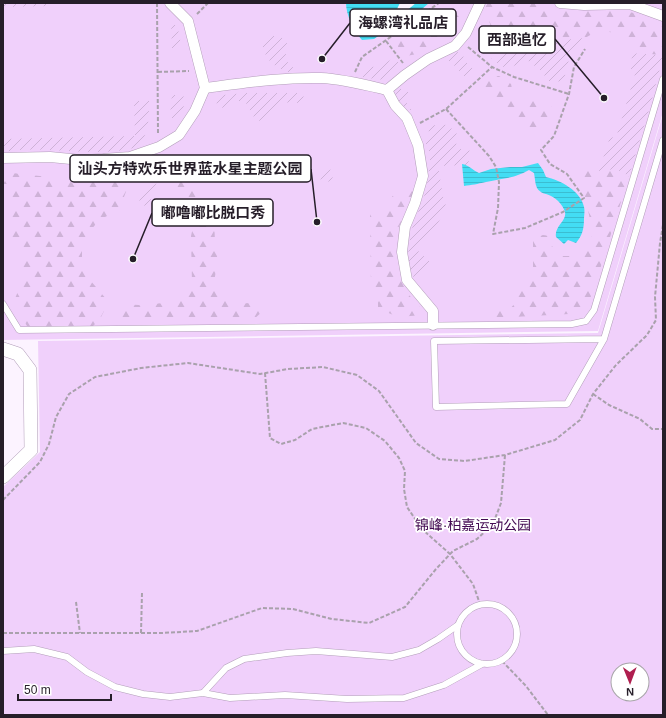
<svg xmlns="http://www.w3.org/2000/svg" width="666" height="718" viewBox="0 0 666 718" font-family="Arial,'Noto Sans SC',sans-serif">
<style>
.green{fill:#f0d0fb;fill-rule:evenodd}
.forest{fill:url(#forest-firs)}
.garden{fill:url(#garden-furrows)}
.water{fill:url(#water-rules)}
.pier{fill:#fcf3ff}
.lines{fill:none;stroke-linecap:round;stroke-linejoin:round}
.service-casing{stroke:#b29eb9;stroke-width:7}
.pedestrian-casing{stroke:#b29eb9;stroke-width:11}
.minor-casing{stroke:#b29eb9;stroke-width:14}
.path{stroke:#a9a1ac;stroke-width:2;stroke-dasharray:4 2;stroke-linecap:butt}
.service{stroke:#fff;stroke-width:6}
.pedestrian{stroke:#fff;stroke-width:10}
.minor{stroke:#fff;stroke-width:13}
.labels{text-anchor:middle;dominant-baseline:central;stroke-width:3.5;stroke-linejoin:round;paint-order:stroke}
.park-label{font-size:14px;fill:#430a53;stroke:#fff}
.leader{fill:none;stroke:#261e29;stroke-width:1.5}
.callout-dot{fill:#261e29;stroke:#fff;stroke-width:1.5}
.callout{fill:#fff;stroke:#261e29;stroke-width:1.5}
.callout-label{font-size:15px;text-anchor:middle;font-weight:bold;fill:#261e29}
</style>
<defs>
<pattern id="forest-firs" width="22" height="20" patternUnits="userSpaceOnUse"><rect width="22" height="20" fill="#f0d0fb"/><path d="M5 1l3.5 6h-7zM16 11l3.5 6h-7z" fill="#ceb2d7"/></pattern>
<pattern id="garden-furrows" width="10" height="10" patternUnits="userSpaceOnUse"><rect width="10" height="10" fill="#f0d0fb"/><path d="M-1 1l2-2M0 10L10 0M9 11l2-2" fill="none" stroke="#ceb2d7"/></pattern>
<pattern id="water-rules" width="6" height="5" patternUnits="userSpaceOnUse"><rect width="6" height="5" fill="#43ddf4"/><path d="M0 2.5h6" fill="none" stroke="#3bbdd1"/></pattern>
</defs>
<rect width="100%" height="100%" fill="#fcf3ff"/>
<g class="green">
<polygon points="3,3 663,3 663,112 598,331 3,340"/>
<path d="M663 114V715H3V487L40 452 38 341 598 333ZM618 670H642V694H618Z"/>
</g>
<g class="forest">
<polygon points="487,3 537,3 565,11 622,10 653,18 663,24 663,55 638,53 620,34 599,30 585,38 562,40 543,49 524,49 506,41 492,30 485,8"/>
<polygon points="453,11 459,17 456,29 438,43 417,54 406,56 399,49 396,41 401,35 404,42 416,44 438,29 446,16"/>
<path d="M499 76 511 84 514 98 528 103 543 97 551 100C553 109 549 113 549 123L542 129 529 133 514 123 505 109 495 100 483 96 476 88 491 77Z"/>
<polygon points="585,167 599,171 616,169 629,176 592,295 581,310 569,314 494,318 493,311 509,310 517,301 517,279 533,279 533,238 543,235 550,236 552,246 559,256 571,256 581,251 588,243 593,233 580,174"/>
<polygon points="135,168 119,210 99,220 87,235 82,248 82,266 90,280 107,300 107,305 100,319 92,327 41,328 27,326 13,303 23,280 23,251 18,239 10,237 9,184 3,184 3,172 58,178 84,177 109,176"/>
<path d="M183 175 191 180 190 186C215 197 214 216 215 240 216 248 218 256 217 264 216 275 210 289 219 297 230 305 246 303 258 303L263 311 254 319 116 321 120 304 139 305 177 302 183 291 192 284 191 236 195 218 188 197 178 188 174 180Z"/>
<path d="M415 185 408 210 398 228 395 252 397 273 407 293 422 309 418 315C399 318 394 317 378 307V294L371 288 370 210 383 208 396 192Z"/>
</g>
<g class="garden">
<polygon points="3,3 49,3 53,6 3,7"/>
<path d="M171 21C180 27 180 38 181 48H172Z"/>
<path d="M492 30 506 41 524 49H543L562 40 585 38C569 55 568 59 564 81L550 82 539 69 527 60 507 69 491 59 505 52 495 41Z"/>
<path d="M267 34C274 37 280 36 287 40 287 55 281 61 297 70L292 73C275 69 262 58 262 39Z"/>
<polygon points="456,51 464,57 462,63 468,63 474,70 468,80 452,63 449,66 449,55"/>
<polygon points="638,53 663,56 651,103 629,176 616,169 599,171 610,137 616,138 636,71 631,69 632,55"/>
<path d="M394 58 398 62V69C383 83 382 80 363 77L364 68 380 66 382 59 387 62Z"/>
<polygon points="397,89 406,89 411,96 405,101 412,110 402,109 395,96"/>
<path d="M246 93H300L305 98 300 103C277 102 278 100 268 121H260L253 116 245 101H236L229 107 219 108 215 100 223 95Z"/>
<polygon points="172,95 183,95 185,101 181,117 174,120 170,116"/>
<path d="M134 101H149C149 119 149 131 139 147 132 148 124 150 117 151 79 155 41 145 3 152V139L135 136Z"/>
<polygon points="434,124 436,128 444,124 451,128 459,136 454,141 463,151 466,148 470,151 465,156 469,160 468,165 438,166 444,202 447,207 434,230 417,250 430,262 414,278 410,269 408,255 411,231 426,191 430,163 430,153 425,142 431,137 427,127"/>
<path d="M160 154 169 156V164L165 177 157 181 150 202 146 206 139 204C140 194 145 192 148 184 151 176 149 167 149 159Z"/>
<circle cx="326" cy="175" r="7"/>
</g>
<g class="water">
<path d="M346 3H429L422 9 396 24 374 39 362 40C354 32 346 15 346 3Z"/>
<path d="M538 163 543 170 546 177C560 180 581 191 584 207 585 211 584 216 584 219 584 229 582 236 576 243L568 240 564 244 556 237C554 226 567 221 565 212 563 205 557 199 551 196 545 193 541 194 537 188 535 184 535 178 534 173L529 170C513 179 503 178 486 182 477 184 472 185 464 186L462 164C469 165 472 170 479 173L491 169 510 167H522Z"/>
</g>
<polygon class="pier" points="400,3 416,3 405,12 401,13 397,9"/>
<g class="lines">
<g class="service-casing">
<g id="service">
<polyline points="3,304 19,330 572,324 586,321 594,310 663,79"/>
<polyline points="604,339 434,341 436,407 567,404 604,339 663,140"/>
<circle cx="487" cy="634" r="30"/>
<polyline points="3,651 34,649 67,657 87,672 115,687 143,694 170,697 203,693 230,698 285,695 347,699 404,698 444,685 482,664"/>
<polyline points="203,693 226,668 244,659 287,653 316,651 392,657 419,650 438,639 458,625"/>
</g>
</g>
<g class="pedestrian-casing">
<g id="pedestrian">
<polyline points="560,3 584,5 630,4 663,16"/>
<path d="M205 88C244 83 282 77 321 78 343 79 366 85 387 90L405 75 428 59 455 46 466 33 480 3"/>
<polyline points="387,90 395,105 407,118 418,145 423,176 415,203 405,227 402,252 407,280 433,311 433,325"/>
<polyline points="3,158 50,157 81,160 103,159 130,157 159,147 179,135 195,111 205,88 188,21 170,3"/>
</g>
</g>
<g class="minor-casing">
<polyline id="minor" points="3,349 18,354 30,370 31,450 3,477"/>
</g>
<g class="path">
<polyline points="157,3 158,134"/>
<polyline points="197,14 208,3"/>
<polyline points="386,41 403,63"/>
<polyline points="468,47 492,67 514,77 569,94"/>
<polyline points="158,72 189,71"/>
<polyline points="355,72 362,57 439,3"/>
<polyline points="446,109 489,156 496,167 499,182 498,208 493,234 525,228 563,212 584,198 567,174 550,164 541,150 554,136 569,94 574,67 585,49"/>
<polyline points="420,123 446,109 492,67"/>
<polyline points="265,373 270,438 281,444 295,440 312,429 343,423 366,428 385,441 399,458 405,471 404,489 407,507 422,529 450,554 473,584 480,604"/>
<polyline points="593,394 609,405 640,419 652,429 663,429"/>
<polyline points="3,500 40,462 49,444 56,417 69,394 95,377 141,368 188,363 260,374 288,369 323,367 357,375 379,391 416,443 439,459 465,461 505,455 555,440 580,420 593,394 616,365 647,335 656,320 655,297 660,243 663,225"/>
<polyline points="76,602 80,633"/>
<polyline points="3,633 162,633 197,631 262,608 293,609 332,619 369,623 405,607 436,569 453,551 477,539 493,524 501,503 505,455"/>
<polyline points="141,633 142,593"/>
<polyline points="502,661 526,686 548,715"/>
</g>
<use href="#service" class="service"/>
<use href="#pedestrian" class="pedestrian"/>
<use href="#minor" class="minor"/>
</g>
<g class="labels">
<g class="park-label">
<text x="473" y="525">锦峰·柏嘉运动公园</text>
</g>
</g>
<path class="leader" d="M322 59L350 23M604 98L555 39M317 222L311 169M133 259L152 213"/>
<g class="callout-dot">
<circle cx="322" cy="59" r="4"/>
<circle cx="604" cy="98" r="4"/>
<circle cx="317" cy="222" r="4"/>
<circle cx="133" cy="259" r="4"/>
</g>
<g class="callout">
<rect x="350" y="9" width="106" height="27" rx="4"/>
<rect x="479" y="26" width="76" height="27" rx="4"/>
<rect x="70" y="155" width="241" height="27" rx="4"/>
<rect x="152" y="199" width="121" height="27" rx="4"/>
</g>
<g class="callout-label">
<text x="403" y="28">海螺湾礼品店</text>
<text x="517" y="45">西部追忆</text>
<text x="190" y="174">汕头方特欢乐世界蓝水星主题公园</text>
<text x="213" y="218">嘟噜嘟比脱口秀</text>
</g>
<rect width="666" height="718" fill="none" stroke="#261e29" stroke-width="8"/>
<g transform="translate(630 682) rotate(179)"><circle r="19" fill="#ffffff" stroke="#a8a5a9"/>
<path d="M0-3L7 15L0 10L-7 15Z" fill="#af1e4f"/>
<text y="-6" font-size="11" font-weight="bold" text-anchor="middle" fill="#261e29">N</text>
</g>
<path d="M18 694v6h93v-6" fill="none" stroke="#261e29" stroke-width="2"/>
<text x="24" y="694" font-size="12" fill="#261e29" stroke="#ffffff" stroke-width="3" paint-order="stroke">50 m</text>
</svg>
